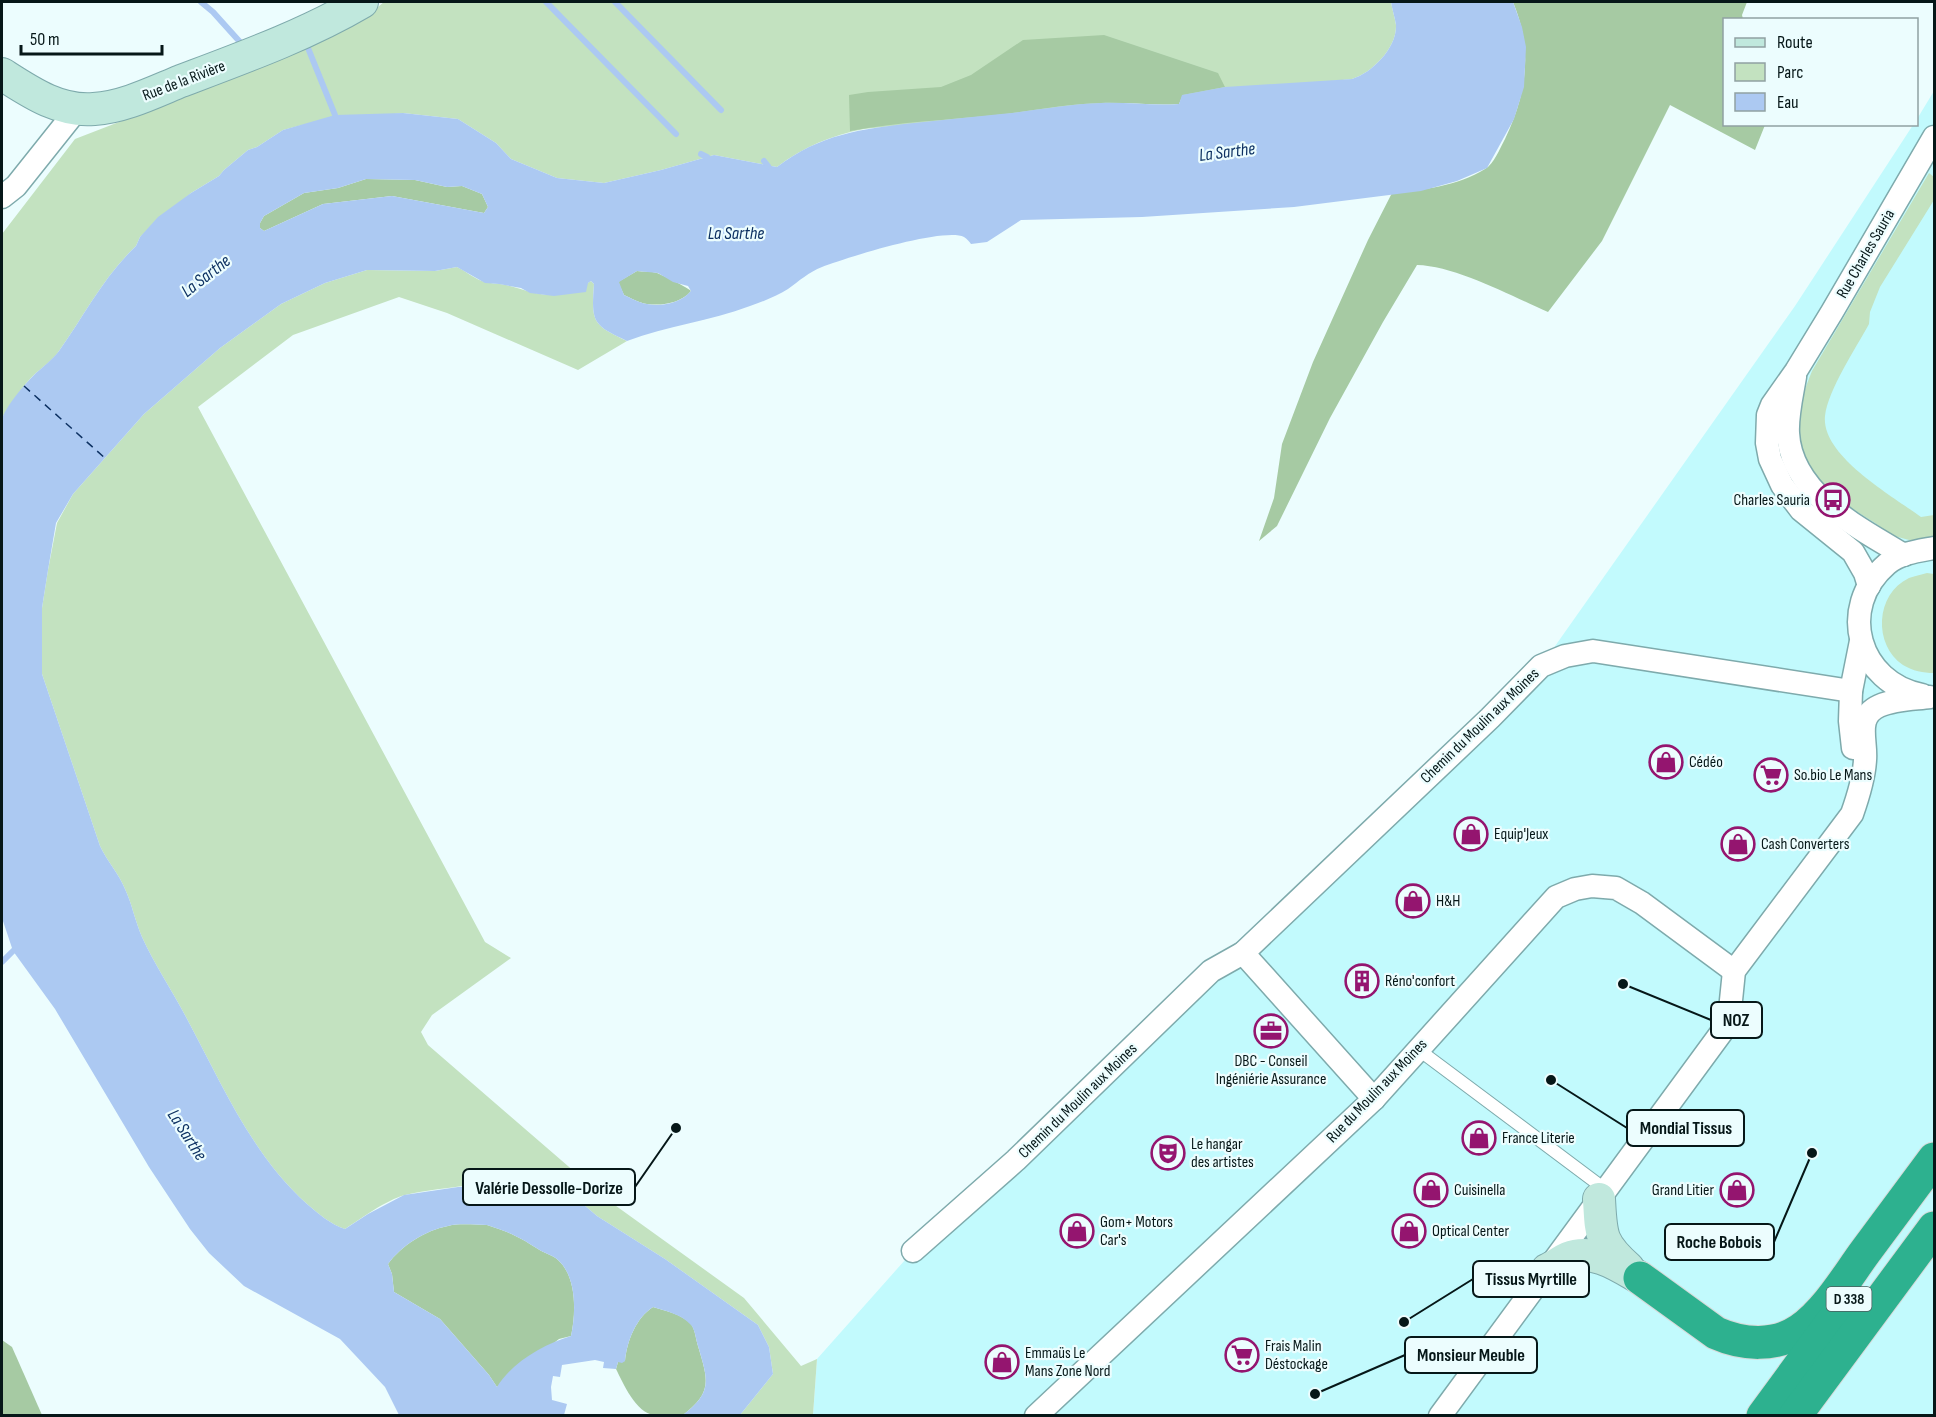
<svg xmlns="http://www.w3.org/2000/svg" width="1936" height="1417" viewBox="0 0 1936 1417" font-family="'Sofia Sans Condensed',sans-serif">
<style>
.built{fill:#c2fafd}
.green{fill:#c3e2c0}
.forest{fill:#a6caa3}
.water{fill:#acc9f2;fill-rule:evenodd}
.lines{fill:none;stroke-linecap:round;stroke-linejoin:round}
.stream{stroke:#acc9f2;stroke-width:6}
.ferry{stroke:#0d3162;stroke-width:1.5;stroke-dasharray:8 6;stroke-linecap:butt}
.lane-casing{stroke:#7eaaac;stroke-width:14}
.street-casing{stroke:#7eaaac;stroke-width:25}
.secondary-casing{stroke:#7eaaac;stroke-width:34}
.highway-casing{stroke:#d7dada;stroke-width:35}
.lane{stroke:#fff;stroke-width:12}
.street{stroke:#fff;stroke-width:22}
.secondary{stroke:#c0e8dd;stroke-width:32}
.highway{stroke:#2db18f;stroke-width:33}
.labels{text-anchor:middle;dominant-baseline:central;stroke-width:4.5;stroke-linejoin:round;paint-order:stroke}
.shield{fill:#ecfdfe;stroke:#4b5c5d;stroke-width:1.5}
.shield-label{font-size:15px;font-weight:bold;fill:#061718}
.street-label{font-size:16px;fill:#061718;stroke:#ecfdfe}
.poi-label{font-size:16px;fill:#061718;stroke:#ecfdfe;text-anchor:start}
.water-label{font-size:18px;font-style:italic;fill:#0d3162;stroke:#ecfdfe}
.leader{fill:none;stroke:#061718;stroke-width:2}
.callout-dot{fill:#061718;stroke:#ecfdfe;stroke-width:2}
.callout{fill:#ecfdfe;stroke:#061718;stroke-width:2}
.callout-label{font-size:18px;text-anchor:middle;font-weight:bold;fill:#061718}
</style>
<rect width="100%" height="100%" fill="#ecfdfe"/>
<polygon class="built" points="1934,91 1934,1415 813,1416 817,1359 913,1251 1541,666 1795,306 1913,125 1916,124 1917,119"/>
<g class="green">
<path d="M384 2H1391C1392 9 1395 18 1396 25 1397 48 1372 73 1352 79L864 129C832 135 803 147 777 167L714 155 661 170 604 183 557 178 511 159 496 143 458 119 403 113 302 125 283 130 257 147 248 150 224 170 219 176 191 193 140 237 136 246C104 276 84 316 59 351 53 360 44 366 36 373 22 386 12 402 2 418V234L75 139 251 71 362 20Z"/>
<path d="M1929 173 1934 177V200L1880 287 1870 312 1869 324C1856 348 1828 390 1825 416 1821 456 1893 496 1921 517L1934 515V543C1923 542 1910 541 1898 537 1890 535 1882 528 1875 523 1846 505 1808 482 1800 446 1794 419 1802 396 1812 371Z"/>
<path d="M457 267C466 271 473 278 482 281 489 284 498 283 506 285 542 295 556 303 591 281L594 284C591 323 593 325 627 341L578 370 447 313 399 297 293 335 198 407 485 942 511 958 432 1015 421 1032 428 1045 605 1198 744 1298 801 1366 817 1359 813 1415H740L773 1374 769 1347 758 1325 665 1259 597 1216 577 1199 470 1185C449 1188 426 1190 405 1195 386 1200 362 1218 345 1229 330 1224 319 1214 307 1204 251 1154 221 1082 186 1017 172 990 154 964 142 937 135 921 132 904 125 889 119 874 107 861 100 846L42 674V608L48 570 57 523 73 494 144 414 220 348 281 304 325 283 367 270 435 271Z"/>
<path d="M1927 573 1934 574V673C1923 673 1913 671 1903 665 1873 645 1875 594 1909 578 1914 576 1921 575 1927 573Z"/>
</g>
<g class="forest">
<path d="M1513 2H1747L1742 15 1743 19 1724 20V124L1765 125 1755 150 1670 105 1602 241 1548 312C1511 296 1456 266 1417 265L1383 322 1330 418 1277 526 1259 541 1274 498 1282 444 1313 362 1368 240 1392 193C1423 190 1458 186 1485 169 1494 164 1500 148 1505 139 1527 93 1533 50 1513 2Z"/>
<path d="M1104 35 1218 73 1225 87 1183 95 1179 104C1153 106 1127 102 1101 103 1066 104 1031 111 996 115 948 120 898 122 850 131L849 95 868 92 941 87 971 75 1023 40Z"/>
<polygon points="366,179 415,180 447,187 462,186 482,194 488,207 484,213 392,196 323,204 264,231 260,228 260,223 264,216 304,193 338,188"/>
<path d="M637 271C643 272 651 271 657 273 662 275 689 288 691 291 681 303 663 306 647 304 639 303 631 298 624 295L618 282Z"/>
<path d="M487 1225C509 1232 518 1236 538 1249 544 1253 553 1255 558 1260 577 1277 576 1313 571 1336L559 1339 497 1387 489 1375 440 1319 394 1292 392 1274 388 1264C401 1246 426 1230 448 1226 460 1223 475 1225 487 1225Z"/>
<path d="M653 1307C666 1311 681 1314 691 1324 695 1329 696 1340 698 1346 708 1380 713 1392 683 1415 673 1415 663 1417 654 1415 636 1413 623 1383 616 1369L618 1362 625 1361C627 1341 636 1318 653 1307Z"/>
<polygon points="2,1340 12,1347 42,1415 2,1415"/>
</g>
<path class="water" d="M1391 2H1513L1522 27 1526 47 1524 87 1514 119 1487 168 1457 181 1421 191 1294 207 1142 217 1021 220 987 242 971 244C969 241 967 239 964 237 944 227 845 258 822 267 809 272 799 281 788 289 777 296 762 302 750 306 710 321 667 326 627 341 593 325 591 323 594 284L591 281 588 283 586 292 554 296 530 293 521 288 499 284 485 283 457 267 435 271 367 270 325 283 281 304 220 348 144 414 73 494 56 523 48 570 42 608V674L100 846C107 861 119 874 125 889 132 904 135 921 142 937 154 964 172 990 186 1017 221 1082 251 1154 307 1204 319 1214 330 1224 345 1229L368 1214 404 1195 458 1187 520 1184 577 1199 597 1216 665 1259 758 1325 769 1347 773 1374 740 1415H683C713 1392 708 1380 698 1346 696 1340 695 1329 691 1325 681 1314 666 1311 653 1307 636 1318 627 1341 625 1361L622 1363 618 1362 616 1369 603 1368 604 1362 595 1360 562 1365 560 1377 553 1376 551 1387 552 1400 567 1404 564 1415H399L385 1387 340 1339 244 1286 209 1253 190 1229 149 1167 55 1009 13 951 2 918V418C9 402 23 386 36 373 44 366 52 360 59 351 84 316 104 276 136 246L140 237 158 217 191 193 219 176 224 170 248 150 257 147 283 130 335 115 403 113 458 119 496 143 511 159 557 178 604 183 661 170 714 155 777 167C820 134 861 129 914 123 943 120 972 117 1001 114 1034 111 1067 104 1101 103 1127 102 1153 106 1179 104L1182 95 1225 87 1352 79C1372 73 1397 48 1396 25 1395 18 1392 9 1391 2ZM366 179 415 180 447 187 462 186 482 194 488 207 484 213 392 196 323 204 264 231 260 228V223L264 216 304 193 338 188ZM637 271 658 273 673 282 688 286 691 291C681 303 662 307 647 304 639 303 631 298 624 295L619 282ZM487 1225C509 1232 518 1236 538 1249 544 1253 553 1255 558 1260 577 1277 576 1313 571 1336 544 1344 511 1363 497 1387L489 1375 440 1319 394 1292 392 1274 388 1264C401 1246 426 1230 448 1226 460 1223 475 1225 487 1225Z"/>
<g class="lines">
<g class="stream">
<polyline points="201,2 213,12 240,42"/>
<polyline points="546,2 676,134"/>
<polyline points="615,2 721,110"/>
<polyline points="308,48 335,115"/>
<polyline points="701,154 707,157"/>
<polyline points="764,161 768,166"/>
<polyline points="2,962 13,951"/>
</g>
<polyline class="ferry" points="24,386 106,459"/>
<g class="lane-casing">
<polyline id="lane" points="1419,1050 1606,1190"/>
</g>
<g class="street-casing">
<g id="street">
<polyline points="2,197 16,186 71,117 74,108"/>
<path d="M1795 377C1792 395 1787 415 1788 433 1791 493 1858 528 1904 555"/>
<polyline points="1869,586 1865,573 1853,552 1801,510 1782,485 1770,459 1767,443 1768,415 1772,405 1796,371 1832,312 1934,137"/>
<path d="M1922 695C1859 683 1836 608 1887 564 1900 553 1918 551 1934 548"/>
<polyline points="1853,748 1850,721 1851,691 1861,641"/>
<polyline points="1243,953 1374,1099"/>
<polyline points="913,1251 1016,1160 1211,971 1243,953 1490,718 1541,666 1565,656 1593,651 1851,691"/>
<polyline points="1036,1416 1374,1099 1556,897 1575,889 1592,886 1616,888 1642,903 1734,971"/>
<path d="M1440 1416 1724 1029 1730 1010 1734 971 1852 814C1858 797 1864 779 1865 760 1867 741 1855 717 1879 706 1894 699 1914 699 1930 697"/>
</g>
</g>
<g class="secondary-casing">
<g id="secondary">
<path d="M2 74C30 92 59 112 94 109 124 107 154 92 181 81 242 58 306 35 362 2"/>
<path d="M1599 1199C1601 1235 1600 1243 1628 1268"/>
<path d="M1547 1270C1554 1267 1561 1261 1568 1258 1594 1248 1619 1266 1640 1278"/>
</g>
</g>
<g class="highway-casing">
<g id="highway">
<path d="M1640 1278 1716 1333C1743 1345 1775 1347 1800 1330 1827 1311 1846 1278 1865 1252 1888 1221 1911 1190 1934 1159"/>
<polyline points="1763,1416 1837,1315"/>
<polyline points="1795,1416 1934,1228"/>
</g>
</g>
<use href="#lane" class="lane"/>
<use href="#street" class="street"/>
<use href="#secondary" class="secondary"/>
<use href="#highway" class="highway"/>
</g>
<defs>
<g id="bus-ring" transform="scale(1.725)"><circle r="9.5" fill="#ecfdfe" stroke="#94156f" stroke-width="1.5"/><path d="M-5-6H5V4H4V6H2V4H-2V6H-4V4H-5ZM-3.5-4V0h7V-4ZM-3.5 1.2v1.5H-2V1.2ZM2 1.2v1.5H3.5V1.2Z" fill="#94156f"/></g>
<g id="shop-ring" transform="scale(1.725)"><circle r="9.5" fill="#ecfdfe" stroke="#94156f" stroke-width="1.5"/><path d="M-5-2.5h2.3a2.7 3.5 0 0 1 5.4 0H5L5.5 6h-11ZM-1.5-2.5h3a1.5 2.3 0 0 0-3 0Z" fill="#94156f"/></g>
<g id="supermarket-ring" transform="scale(1.725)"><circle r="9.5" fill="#ecfdfe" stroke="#94156f" stroke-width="1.5"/><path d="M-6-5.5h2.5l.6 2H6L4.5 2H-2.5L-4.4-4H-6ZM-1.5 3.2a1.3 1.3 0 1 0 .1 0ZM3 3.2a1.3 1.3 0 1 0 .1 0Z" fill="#94156f"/></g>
<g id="building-ring" transform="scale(1.725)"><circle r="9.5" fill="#ecfdfe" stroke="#94156f" stroke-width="1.5"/><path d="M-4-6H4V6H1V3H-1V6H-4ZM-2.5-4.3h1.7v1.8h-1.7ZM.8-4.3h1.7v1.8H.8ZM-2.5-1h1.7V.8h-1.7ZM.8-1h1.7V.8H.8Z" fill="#94156f"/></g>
<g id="office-ring" transform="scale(1.725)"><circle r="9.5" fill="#ecfdfe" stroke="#94156f" stroke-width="1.5"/><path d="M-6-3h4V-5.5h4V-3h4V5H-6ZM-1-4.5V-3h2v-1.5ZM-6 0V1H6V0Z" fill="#94156f"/></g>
<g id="theatre-ring" transform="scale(1.725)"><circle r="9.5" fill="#ecfdfe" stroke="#94156f" stroke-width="1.5"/><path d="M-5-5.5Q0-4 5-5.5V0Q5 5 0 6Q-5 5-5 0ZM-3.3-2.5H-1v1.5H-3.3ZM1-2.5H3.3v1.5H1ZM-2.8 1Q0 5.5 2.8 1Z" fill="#94156f"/></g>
</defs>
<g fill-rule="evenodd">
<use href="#bus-ring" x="1833" y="500"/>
<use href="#shop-ring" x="1666" y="762"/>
<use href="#supermarket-ring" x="1771" y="775"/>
<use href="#shop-ring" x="1471" y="834"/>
<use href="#shop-ring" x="1738" y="844"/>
<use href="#shop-ring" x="1413" y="901"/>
<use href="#building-ring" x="1362" y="981"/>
<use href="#office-ring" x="1271" y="1031"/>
<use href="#shop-ring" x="1479" y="1138"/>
<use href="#theatre-ring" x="1168" y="1153"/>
<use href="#shop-ring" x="1431" y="1190"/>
<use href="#shop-ring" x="1737" y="1190"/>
<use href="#shop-ring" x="1077" y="1231"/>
<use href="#shop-ring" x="1409" y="1231"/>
<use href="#supermarket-ring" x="1242" y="1355"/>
<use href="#shop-ring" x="1002" y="1362"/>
</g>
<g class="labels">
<rect class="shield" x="1826.5" y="1287" width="45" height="24" rx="4.5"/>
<g class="shield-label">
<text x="1849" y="1299">D 338</text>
</g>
<g class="street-label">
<text transform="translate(184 81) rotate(-21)">Rue de la Rivière</text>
<text transform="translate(1866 254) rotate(-60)">Rue Charles Sauria</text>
<text transform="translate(1480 726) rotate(-44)">Chemin du Moulin aux Moines</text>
<text transform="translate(1377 1091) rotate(-46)">Rue du Moulin aux Moines</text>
<text transform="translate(1078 1101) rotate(-44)">Chemin du Moulin aux Moines</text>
</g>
<g class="poi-label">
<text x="1810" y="500" text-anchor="end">Charles Sauria</text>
<text x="1689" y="762">Cédéo</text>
<text x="1794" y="775">So.bio Le Mans</text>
<text x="1494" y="834">Equip'Jeux</text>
<text x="1761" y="844">Cash Converters</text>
<text x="1436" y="901">H&amp;H</text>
<text x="1385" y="981">Réno'confort</text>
<text x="1271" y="1061" text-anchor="middle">DBC - Conseil<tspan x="1271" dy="18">Ingéniérie Assurance</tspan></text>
<text x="1502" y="1138">France Literie</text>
<text x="1191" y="1144">Le hangar<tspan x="1191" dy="18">des artistes</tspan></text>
<text x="1454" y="1190">Cuisinella</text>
<text x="1714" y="1190" text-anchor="end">Grand Litier</text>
<text x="1100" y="1222">Gom+ Motors<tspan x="1100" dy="18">Car's</tspan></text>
<text x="1432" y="1231">Optical Center</text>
<text x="1265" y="1346">Frais Malin<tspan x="1265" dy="18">Déstockage</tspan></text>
<text x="1025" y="1353">Emmaüs Le<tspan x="1025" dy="18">Mans Zone Nord</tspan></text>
</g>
<g class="water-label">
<text transform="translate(1227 152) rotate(-7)">La Sarthe</text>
<text x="736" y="233">La Sarthe</text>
<text transform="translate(206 276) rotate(-38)">La Sarthe</text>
<text transform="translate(187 1135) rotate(57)">La Sarthe</text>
</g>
</g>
<path class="leader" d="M1623 984L1711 1020M1551 1080L1627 1128M676 1128L635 1187M1812 1153L1774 1242M1404 1322L1473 1279M1315 1394L1405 1355"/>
<g class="callout-dot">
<circle cx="1623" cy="984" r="6"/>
<circle cx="1551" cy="1080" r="6"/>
<circle cx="676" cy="1128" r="6"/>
<circle cx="1812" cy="1153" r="6"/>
<circle cx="1404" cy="1322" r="6"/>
<circle cx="1315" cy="1394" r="6"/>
</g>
<g class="callout">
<rect x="1711" y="1002" width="51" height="36" rx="6"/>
<rect x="1627" y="1110" width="117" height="36" rx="6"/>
<rect x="463" y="1169" width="172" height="36" rx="6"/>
<rect x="1665" y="1224" width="109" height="36" rx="6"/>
<rect x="1473" y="1261" width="116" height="36" rx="6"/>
<rect x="1405" y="1337" width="132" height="36" rx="6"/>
</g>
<g class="callout-label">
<text x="1736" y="1026">NOZ</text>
<text x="1686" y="1134">Mondial Tissus</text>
<text x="549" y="1194">Valérie Dessolle-Dorize</text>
<text x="1719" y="1248">Roche Bobois</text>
<text x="1531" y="1285">Tissus Myrtille</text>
<text x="1471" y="1361">Monsieur Meuble</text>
</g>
<rect width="1936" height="1417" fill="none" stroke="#061718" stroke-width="6"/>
<rect x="1723" y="18" width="195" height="108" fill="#ecfdfe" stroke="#90a1a2" stroke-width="1.5"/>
<rect x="1735" y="38" width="30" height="9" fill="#c0e8dd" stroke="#90a1a2" stroke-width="1.5"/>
<text x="1777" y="48" font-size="18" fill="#061718">Route</text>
<rect x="1735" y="63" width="30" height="18" fill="#c3e2c0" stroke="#90a1a2" stroke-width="1.5"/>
<text x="1777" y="78" font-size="18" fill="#061718">Parc</text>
<rect x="1735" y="93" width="30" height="18" fill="#acc9f2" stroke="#90a1a2" stroke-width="1.5"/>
<text x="1777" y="108" font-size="18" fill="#061718">Eau</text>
<path d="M21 45v9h141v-9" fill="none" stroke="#061718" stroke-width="3"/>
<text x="30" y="45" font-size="18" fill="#061718" stroke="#ecfdfe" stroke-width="4.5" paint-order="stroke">50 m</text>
</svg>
